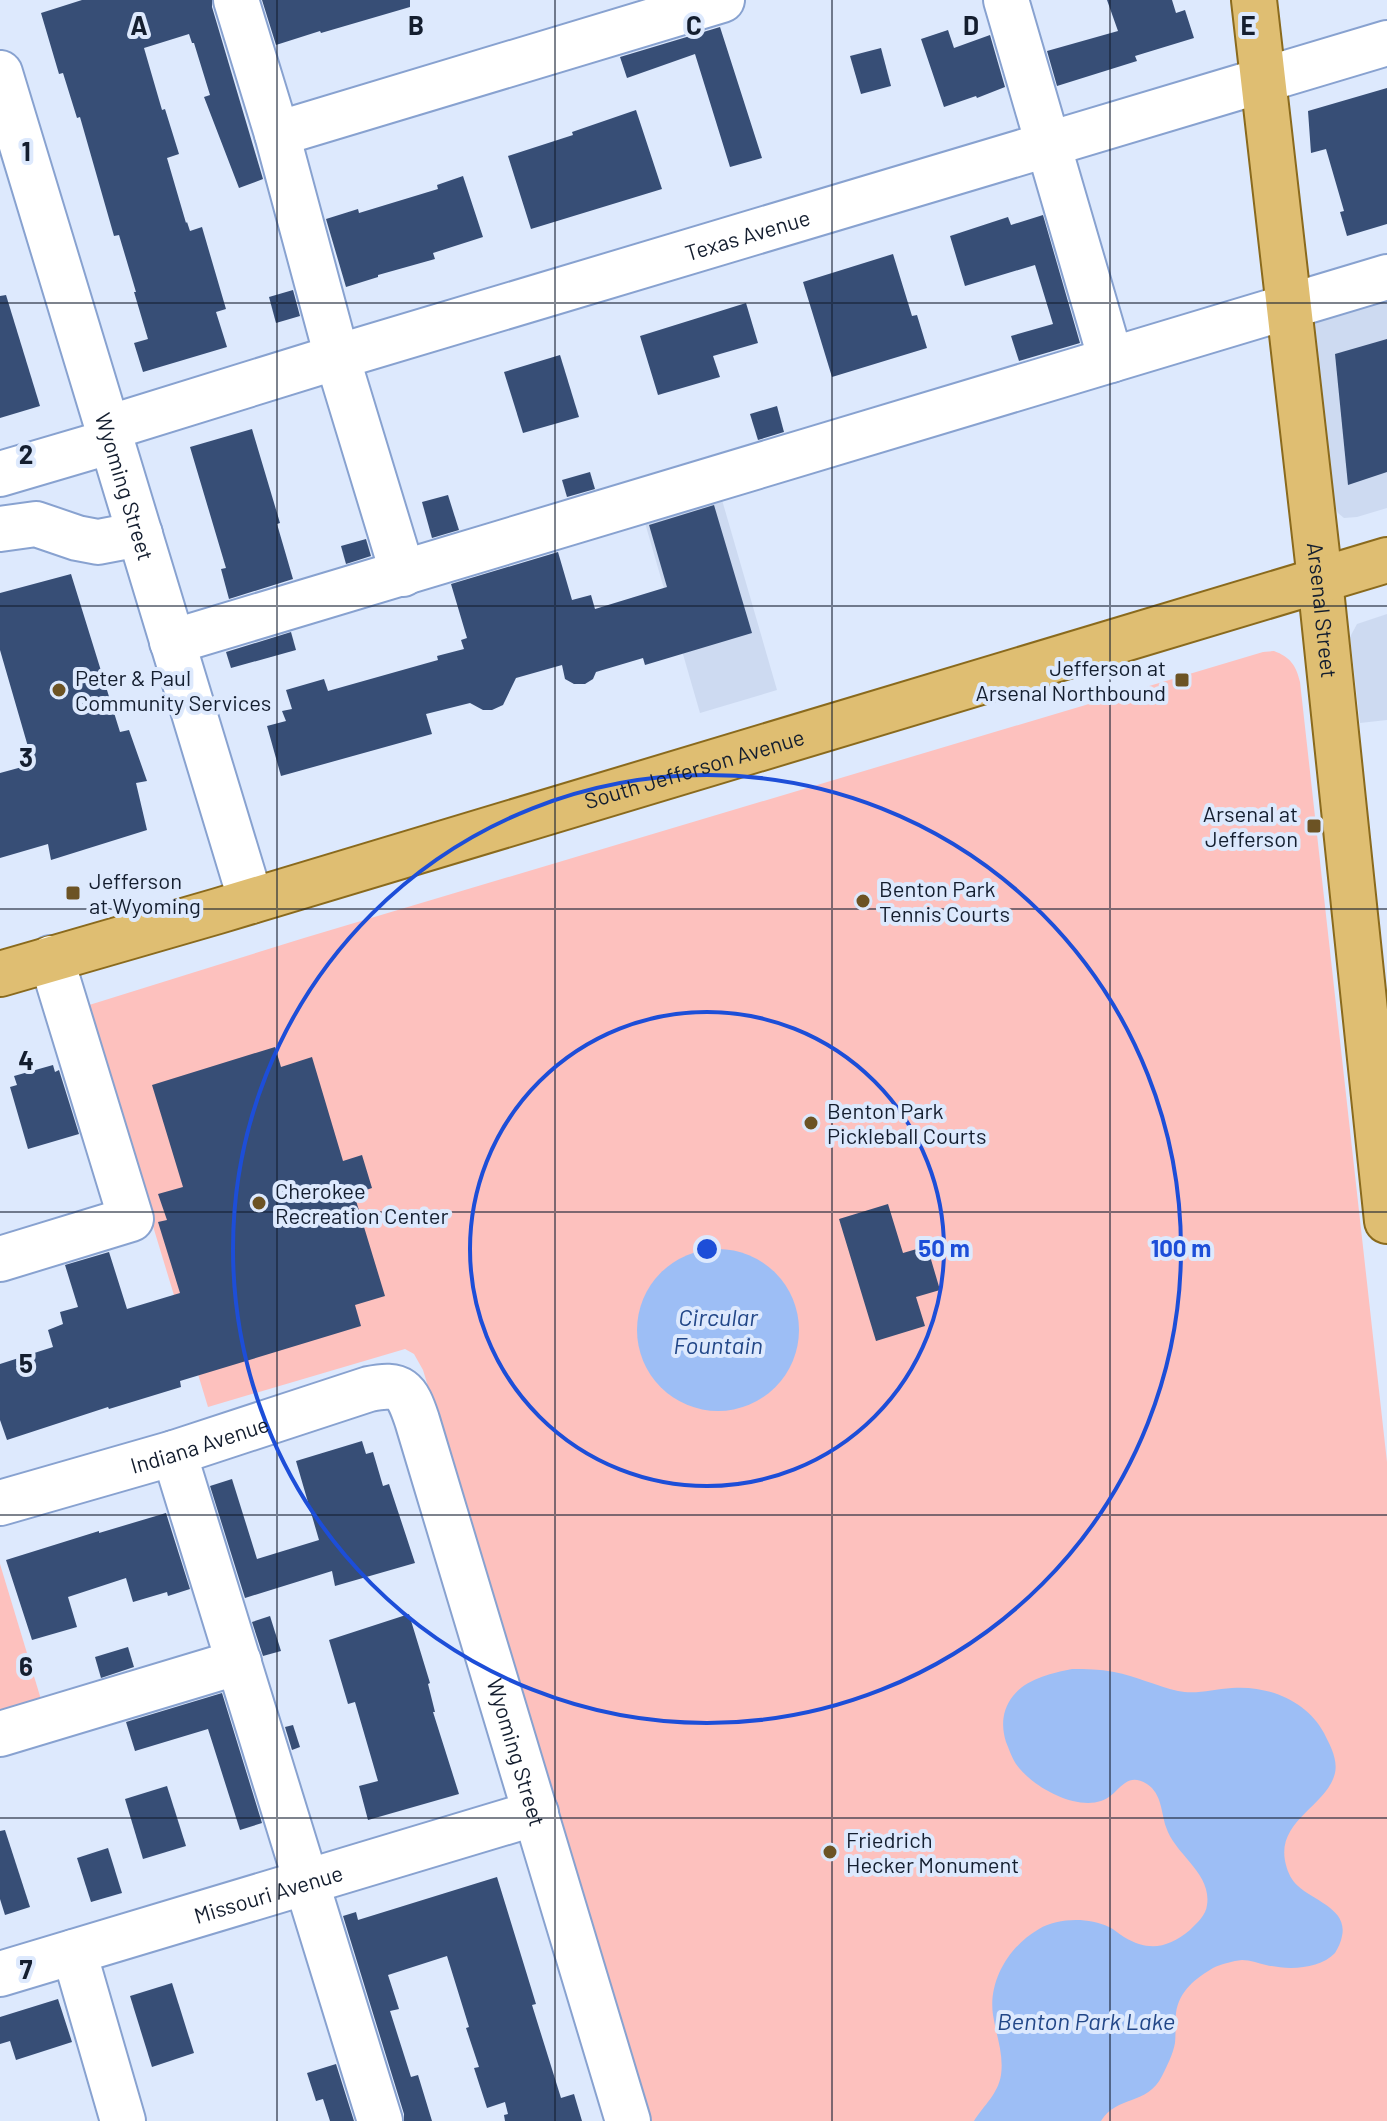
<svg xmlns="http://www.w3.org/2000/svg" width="1387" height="2121" viewBox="0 0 1387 2121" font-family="Barlow,sans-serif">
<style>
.built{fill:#cddaf1}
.green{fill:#fdc1be}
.water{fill:#9dbef5}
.building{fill:#374e76}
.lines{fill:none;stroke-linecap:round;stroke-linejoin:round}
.minor-casing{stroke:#88a2d0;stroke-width:48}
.major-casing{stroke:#8a6a1d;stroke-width:48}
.minor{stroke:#fff;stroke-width:44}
.major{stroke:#dfbe72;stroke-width:44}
.grid{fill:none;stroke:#141e2f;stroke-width:2;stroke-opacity:0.55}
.ring{fill:none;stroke:#1d4ed8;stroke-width:4}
.poi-dot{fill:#6c5324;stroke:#dde9fd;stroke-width:3}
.labels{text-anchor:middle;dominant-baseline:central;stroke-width:8;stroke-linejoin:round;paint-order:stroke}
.street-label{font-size:22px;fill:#141e2f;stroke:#dde9fd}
.poi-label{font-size:22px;fill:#141e2f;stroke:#dde9fd;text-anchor:start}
.water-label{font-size:24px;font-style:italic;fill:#224788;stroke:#dde9fd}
.grid-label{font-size:26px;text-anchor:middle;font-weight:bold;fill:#141e2f;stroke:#dde9fd;stroke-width:8;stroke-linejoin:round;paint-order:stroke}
.centre{fill:#1d4ed8;stroke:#dde9fd;stroke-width:4}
.ring-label{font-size:24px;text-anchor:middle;font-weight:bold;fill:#1d4ed8;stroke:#dde9fd;stroke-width:8;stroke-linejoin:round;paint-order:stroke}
</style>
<rect width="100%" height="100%" fill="#dde9fd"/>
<g class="built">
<polygon points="1387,288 1387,508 1357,517 1344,518 1338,513 1333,503 1309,312"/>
<polygon points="720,493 777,690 700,713 643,516"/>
<polygon points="1387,614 1387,720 1360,723 1350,637 1357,624"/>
</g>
<g class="green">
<path d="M1274 651C1290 657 1296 665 1300 682L1387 1462V2121H652L423 1370 414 1354 405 1349 208 1407 86 1006 304 938 1263 652Z"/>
<polygon points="0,1564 43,1706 0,1719"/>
</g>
<g class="water">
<circle cx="718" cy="1330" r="81"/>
<path d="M1072 1669C1086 1669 1100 1669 1114 1672 1136 1676 1156 1686 1178 1691 1196 1695 1213 1689 1232 1688 1268 1685 1307 1701 1324 1733 1330 1745 1338 1759 1335 1773 1327 1807 1274 1821 1286 1865 1288 1873 1292 1881 1298 1886 1314 1901 1348 1909 1342 1936 1341 1942 1338 1948 1335 1953 1319 1970 1287 1970 1266 1965 1258 1963 1250 1960 1242 1960 1233 1961 1221 1964 1213 1968 1196 1978 1179 1991 1176 2013 1175 2022 1176 2033 1175 2043 1173 2054 1167 2066 1162 2076 1147 2106 1117 2095 1101 2121H974C984 2105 998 2094 1001 2075 1004 2054 996 2035 993 2015 988 1981 1009 1946 1039 1929 1058 1918 1088 1917 1109 1927 1114 1929 1119 1934 1124 1937 1149 1952 1168 1948 1190 1930 1197 1923 1206 1915 1207 1905 1212 1873 1175 1855 1166 1827 1161 1812 1162 1794 1147 1784 1124 1770 1120 1795 1101 1801 1074 1810 1031 1786 1016 1764 1012 1758 1009 1749 1006 1742 1001 1726 1002 1710 1013 1696 1026 1679 1052 1673 1072 1669Z"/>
</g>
<g class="building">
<polygon points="82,0 212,0 212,7 263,179 239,188 204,97 210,95 194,43 192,43 189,34 144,48 162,110 165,109 179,154 167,158 186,223 187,222 190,231 202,227 209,251 226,309 216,312 227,347 143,372 134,343 148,339 134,292 136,292 119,235 114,236 80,117 77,118 63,73 59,74 41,13"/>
<polygon points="262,0 410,0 410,7 321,33 320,31 276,45"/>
<polygon points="1107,0 1172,0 1176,13 1185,10 1194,38 1135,56 1137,61 1057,86 1047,51 1118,31"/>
<polygon points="720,27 762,158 730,167 695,54 627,78 620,57"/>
<polygon points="948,30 954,48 990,35 1005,87 977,98 976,96 944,107 921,39"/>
<polygon points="881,48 891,86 861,94 850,56"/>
<polygon points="1387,88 1387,224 1347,236 1340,212 1344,211 1326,149 1311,153 1308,111"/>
<polygon points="636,110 662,189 531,229 508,156 573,135 572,132"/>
<polygon points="463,176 483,237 433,253 435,259 378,275 378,277 346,287 326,219 358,209 359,213 438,189 437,185"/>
<polygon points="1043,215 1080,343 1019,361 1011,336 1053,324 1035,265 965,286 950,236 1008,217 1011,225"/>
<polygon points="893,254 912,316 917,315 927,348 832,377 803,282"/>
<polygon points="293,290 300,316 276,323 269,297"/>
<polygon points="6,295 40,406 0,418 0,296"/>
<polygon points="746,303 758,343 713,356 720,377 658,395 640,336"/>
<polygon points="1387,339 1387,472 1348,485 1335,354"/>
<polygon points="560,355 579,417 523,433 504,372"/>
<polygon points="777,406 784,432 758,440 750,414"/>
<polygon points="252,429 280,523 277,524 293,579 229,599 221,569 226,568 190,447"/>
<polygon points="590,472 595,489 567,497 562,480"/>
<polygon points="448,495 459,530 432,538 422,502"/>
<polygon points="714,505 752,633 645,665 643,658 596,672 593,679 585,684 574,684 565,679 562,665 516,678 503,705 492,710 483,710 470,703 426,714 432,734 281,776 267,726 286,721 282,711 292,709 286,690 324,679 328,691 438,660 437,656 464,649 461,640 467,638 451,584 558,552 572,600 591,595 595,609 667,587 649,525"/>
<polygon points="366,539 371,556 346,564 341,546"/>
<polygon points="71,574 120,732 129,730 147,781 136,783 147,830 51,860 48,844 0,858 0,773 33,764 0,650 0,593"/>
<polygon points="291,632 296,650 231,668 226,652"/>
<polygon points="275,1047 281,1067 312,1057 343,1161 362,1155 372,1188 354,1194 385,1296 355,1305 361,1326 180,1381 181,1387 109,1409 108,1407 7,1440 0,1420 0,1364 53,1347 48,1330 63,1324 60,1312 78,1307 65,1265 109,1252 127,1309 180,1293 158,1222 167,1220 158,1194 183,1187 152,1085"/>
<polygon points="53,1065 55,1072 59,1070 79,1134 28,1149 10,1087 17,1085 14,1076"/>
<polygon points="888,1204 903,1253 927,1246 940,1290 916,1297 925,1326 876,1341 839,1219"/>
<polygon points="362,1441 366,1454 373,1452 383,1486 389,1484 415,1563 335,1586 332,1571 245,1598 210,1486 232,1479 257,1559 319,1540 296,1461"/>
<polygon points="166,1513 190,1589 168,1596 167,1592 133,1602 126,1578 68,1597 77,1627 32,1640 6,1560 99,1531 99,1533"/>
<polygon points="409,1614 430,1683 428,1684 435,1712 433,1712 459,1794 368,1820 359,1786 378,1781 355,1702 348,1704 329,1640"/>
<polygon points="270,1616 281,1651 263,1656 252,1622"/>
<polygon points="128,1647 134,1667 101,1678 95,1657"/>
<polygon points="222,1693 262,1823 240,1830 208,1729 135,1751 126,1722"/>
<polygon points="293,1725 300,1747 292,1750 285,1727"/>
<polygon points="167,1786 186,1846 143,1859 125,1799"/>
<polygon points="5,1830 30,1907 5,1915 0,1899 0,1831"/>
<polygon points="108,1848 122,1893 91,1902 77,1858"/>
<polygon points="497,1877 536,2004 532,2005 561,2098 574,2094 582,2121 505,2121 504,2115 508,2114 505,2102 487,2108 474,2068 479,2067 466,2028 469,2027 447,1956 388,1975 399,2009 390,2011 411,2077 418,2075 432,2121 404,2121 404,2114 343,1916 356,1912 358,1920"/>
<polygon points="172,1983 194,2053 152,2067 130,1996"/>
<polygon points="58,1999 72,2042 16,2060 10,2041 0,2044 0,2017"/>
<polygon points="336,2064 354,2121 330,2121 323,2099 316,2101 307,2073"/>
</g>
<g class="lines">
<g class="minor-casing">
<g id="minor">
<polyline points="236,0 277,134 337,357 403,574"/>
<polyline points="1006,0 1111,360"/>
<path id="s1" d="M0 73 251 901"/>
<polyline points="277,134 722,0"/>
<path id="s2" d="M108 428 337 357 1387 43"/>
<polyline points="0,474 112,441"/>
<polyline points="0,529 36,524 77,538 98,542 140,534"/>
<polyline points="172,642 1387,277"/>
<polyline points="0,1259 131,1219 51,958"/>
<polyline points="174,1453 380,2121"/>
<path id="s3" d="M0 1503 174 1453 369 1389C401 1382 407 1390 417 1420L628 2121"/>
<polyline points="0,1734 239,1662"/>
<polyline points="74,1952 123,2121"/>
<path id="s4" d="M0 1974 536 1813"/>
</g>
</g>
<g class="major-casing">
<g id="major">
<path id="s5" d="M1254 0 1320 580 1387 1221"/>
<path id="s6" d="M0 974 218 911 1387 560"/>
</g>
</g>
<use href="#minor" class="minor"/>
<use href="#major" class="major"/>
</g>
<path class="grid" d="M277 0V2121M555 0V2121M832 0V2121M1110 0V2121M0 303H1387M0 606H1387M0 909H1387M0 1212H1387M0 1515H1387M0 1818H1387"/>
<g class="ring">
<circle cx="707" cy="1249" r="237"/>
<circle cx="707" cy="1249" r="474"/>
</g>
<g class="poi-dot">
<rect x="1174" y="672" width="16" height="16" rx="4"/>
<circle cx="59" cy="690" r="8"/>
<rect x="1306" y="818" width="16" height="16" rx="4"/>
<rect x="65" y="885" width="16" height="16" rx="4"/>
<circle cx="863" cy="901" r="8"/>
<circle cx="811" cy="1123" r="8"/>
<circle cx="259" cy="1203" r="8"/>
<circle cx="830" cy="1852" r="8"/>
</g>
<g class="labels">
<g class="street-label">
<text stroke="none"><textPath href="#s2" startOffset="668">Texas Avenue</textPath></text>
<text stroke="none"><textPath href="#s1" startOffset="432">Wyoming Street</textPath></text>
<text stroke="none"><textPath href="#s5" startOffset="614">Arsenal Street</textPath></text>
<text stroke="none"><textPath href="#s6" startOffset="724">South Jefferson Avenue</textPath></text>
<text stroke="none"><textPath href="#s3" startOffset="208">Indiana Avenue</textPath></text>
<text stroke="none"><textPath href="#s3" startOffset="800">Wyoming Street</textPath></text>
<text stroke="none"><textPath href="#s4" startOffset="280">Missouri Avenue</textPath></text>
</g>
<g class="poi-label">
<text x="1166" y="667" text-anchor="end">Jefferson at<tspan x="1166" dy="25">Arsenal Northbound</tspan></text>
<text x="75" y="677">Peter &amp; Paul<tspan x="75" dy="25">Community Services</tspan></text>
<text x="1298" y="813" text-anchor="end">Arsenal at<tspan x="1298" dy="25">Jefferson</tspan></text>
<text x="89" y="880">Jefferson<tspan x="89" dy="25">at Wyoming</tspan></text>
<text x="879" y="888">Benton Park<tspan x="879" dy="25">Tennis Courts</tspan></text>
<text x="827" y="1110">Benton Park<tspan x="827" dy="25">Pickleball Courts</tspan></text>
<text x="275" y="1190">Cherokee<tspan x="275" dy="25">Recreation Center</tspan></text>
<text x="846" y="1839">Friedrich<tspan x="846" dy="25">Hecker Monument</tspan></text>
</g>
<g class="water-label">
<text x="718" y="1316">Circular<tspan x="718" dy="28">Fountain</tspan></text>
<text x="1086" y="2020">Benton Park Lake</text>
</g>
</g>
<g class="grid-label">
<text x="139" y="35">A</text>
<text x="416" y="35">B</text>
<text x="694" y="35">C</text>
<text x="971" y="35">D</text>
<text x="1248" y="35">E</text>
<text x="26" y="161">1</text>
<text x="26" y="464">2</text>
<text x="26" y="767">3</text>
<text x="26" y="1070">4</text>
<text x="26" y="1373">5</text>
<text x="26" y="1676">6</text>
<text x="26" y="1979">7</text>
</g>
<circle cx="707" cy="1249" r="12" class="centre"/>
<g class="ring-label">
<text x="944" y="1257">50 m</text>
<text x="1181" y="1257">100 m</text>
</g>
</svg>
